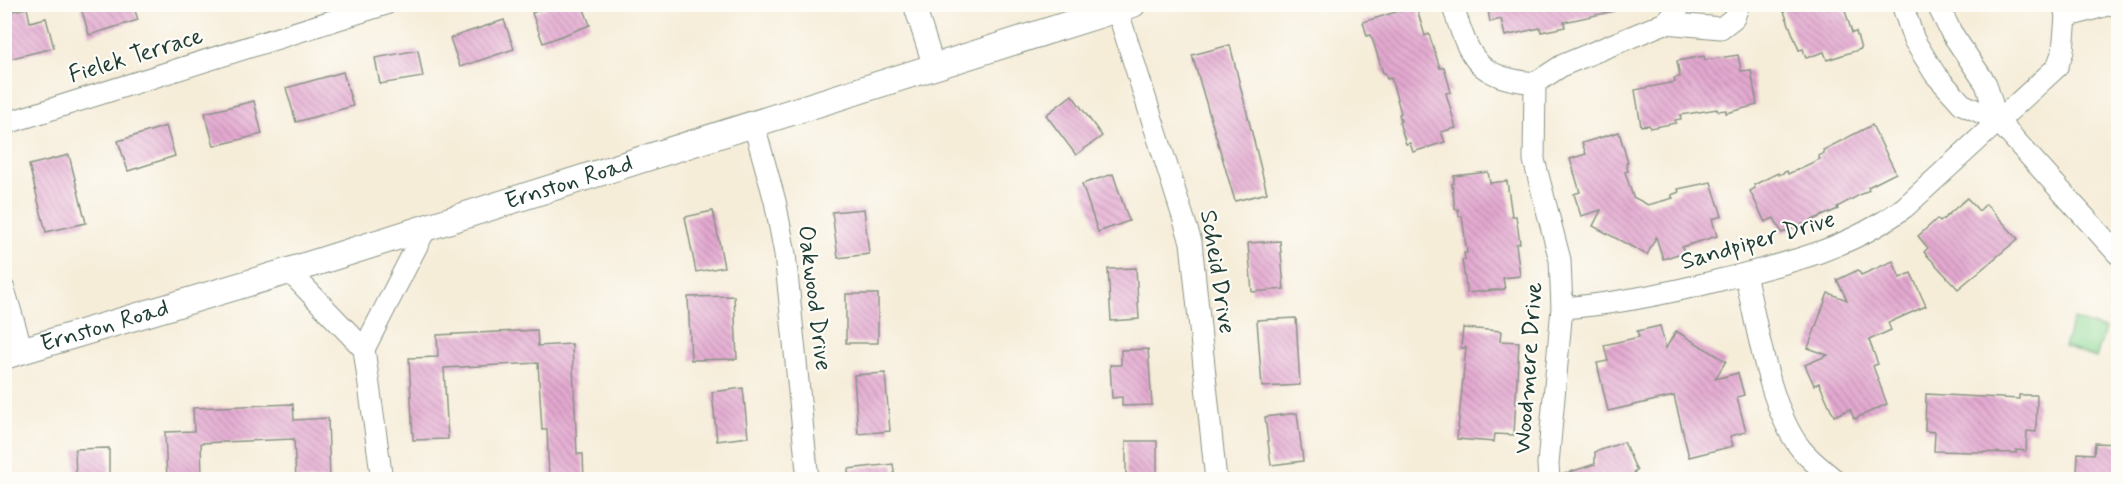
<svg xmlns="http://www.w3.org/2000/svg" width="2123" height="484" viewBox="0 0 2123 484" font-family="Mynerve,sans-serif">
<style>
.park{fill:#8ed894;stroke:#568a64;stroke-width:1.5}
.building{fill:url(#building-back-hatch)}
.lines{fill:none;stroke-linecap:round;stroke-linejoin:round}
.minor-casing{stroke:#8a9586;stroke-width:23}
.tertiary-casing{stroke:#8a9586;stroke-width:28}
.minor{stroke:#fff;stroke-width:21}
.tertiary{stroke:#fff;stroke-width:26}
.labels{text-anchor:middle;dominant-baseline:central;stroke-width:4.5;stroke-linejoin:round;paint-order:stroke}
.street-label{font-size:24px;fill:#1f3d34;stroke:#fdfcf7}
</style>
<defs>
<pattern id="building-back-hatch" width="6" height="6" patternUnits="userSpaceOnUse" patternTransform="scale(1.5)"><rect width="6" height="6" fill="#e4a8d0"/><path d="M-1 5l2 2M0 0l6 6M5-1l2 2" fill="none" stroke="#b88aaa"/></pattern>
</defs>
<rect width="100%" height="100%" fill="#fdfcf7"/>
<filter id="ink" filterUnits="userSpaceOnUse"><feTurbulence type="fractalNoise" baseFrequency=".0167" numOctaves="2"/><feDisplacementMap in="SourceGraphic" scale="12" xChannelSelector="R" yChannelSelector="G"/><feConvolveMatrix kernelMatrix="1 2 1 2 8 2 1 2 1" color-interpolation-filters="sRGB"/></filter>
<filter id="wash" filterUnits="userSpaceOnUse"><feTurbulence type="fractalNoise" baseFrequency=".008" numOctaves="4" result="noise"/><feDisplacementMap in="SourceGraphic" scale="24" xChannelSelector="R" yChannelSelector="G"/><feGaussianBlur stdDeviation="1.35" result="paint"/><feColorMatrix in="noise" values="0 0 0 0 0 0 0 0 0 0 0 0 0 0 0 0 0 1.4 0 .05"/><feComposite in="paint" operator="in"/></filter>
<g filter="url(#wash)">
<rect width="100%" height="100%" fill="#f6edd9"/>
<polygon class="park" points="2073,319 2105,329 2096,358 2064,347"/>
<g id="blocks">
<g class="building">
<polygon points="80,4 133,4 138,20 89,35"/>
<polygon points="554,4 582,4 590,25 543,43 532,13"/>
<polygon points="1487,4 1614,4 1615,11 1564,22 1565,27 1541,32 1540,28 1505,36 1501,19 1490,22"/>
<polygon points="1781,4 1843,4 1852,33 1856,32 1861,49 1827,60 1824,52 1806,58 1803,49 1799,50"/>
<polygon points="1416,6 1425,36 1429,34 1440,68 1444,67 1451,92 1446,93 1456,128 1441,132 1445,142 1413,152 1410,143 1406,144 1399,122 1401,121 1399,114 1401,113 1391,78 1387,79 1385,73 1383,73 1373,41 1370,35 1367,36 1363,22"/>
<polygon points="27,8 30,22 46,18 54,48 4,60 4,13"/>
<polygon points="504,20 514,49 460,67 450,38"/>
<polygon points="1230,45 1267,193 1235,201 1192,55"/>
<polygon points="418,50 423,77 380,84 375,58"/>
<polygon points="1738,55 1741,71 1751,70 1757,105 1726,113 1726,110 1718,111 1717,109 1699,112 1680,115 1681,119 1675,120 1676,123 1650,128 1649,125 1641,126 1635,90 1675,82 1674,78 1680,77 1677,61 1704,56 1705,60"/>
<polygon points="343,72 353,106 296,122 286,88"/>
<polygon points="1072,95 1102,136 1076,155 1046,115"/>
<polygon points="254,101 262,134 214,146 205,113"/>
<polygon points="1872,125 1896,173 1868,187 1869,190 1837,207 1838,209 1782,233 1774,218 1765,222 1750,191 1755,188 1754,185 1778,173 1779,175 1787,171 1788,174 1820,159 1818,156 1824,153 1823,150"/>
<polygon points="166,126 175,156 128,171 118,141"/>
<polygon points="1619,132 1628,163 1626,163 1628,171 1625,172 1633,197 1648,205 1673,198 1671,195 1679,192 1678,189 1711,182 1722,216 1712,219 1717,236 1682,247 1684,252 1663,259 1656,237 1647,255 1593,226 1601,210 1581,216 1574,194 1580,192 1570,159 1586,154 1582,143"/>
<polygon points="69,155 86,223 46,232 29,165"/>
<polygon points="1488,172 1490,183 1507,181 1512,216 1516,216 1520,243 1516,244 1520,276 1503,278 1505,289 1467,293 1462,260 1465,260 1464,253 1467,253 1462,216 1459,216 1458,209 1455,209 1452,184 1454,183 1454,176"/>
<polygon points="1113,174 1129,221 1098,232 1082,184"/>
<polygon points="1967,198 1979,211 1986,204 2018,239 1958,289 1924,252 1928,248 1918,236 1937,219 1940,222"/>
<polygon points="864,209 869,254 838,258 832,212"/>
<polygon points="713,211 724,267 696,272 685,217"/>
<polygon points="1280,241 1284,289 1252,292 1248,243"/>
<polygon points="1893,261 1900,278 1911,273 1926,306 1888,323 1891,330 1869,340 1878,364 1873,366 1887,404 1854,419 1850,409 1834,416 1819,383 1814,385 1805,365 1828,355 1808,348 1828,293 1847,300 1837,280 1858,270 1861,275"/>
<polygon points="1136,268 1139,319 1111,321 1108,269"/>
<rect x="846" y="294" width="32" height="49"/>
<polygon points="734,296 737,359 691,360 688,297"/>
<polygon points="1296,318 1300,385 1262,387 1257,320"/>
<polygon points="1660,326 1666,348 1676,331 1726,361 1715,379 1738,373 1744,395 1737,397 1746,432 1730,436 1733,446 1689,457 1674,396 1608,411 1597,363 1608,361 1604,345 1639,337 1637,331"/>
<polygon points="1463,328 1501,331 1500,341 1519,342 1514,435 1495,434 1494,442 1457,439 1466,348 1461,348"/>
<polygon points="537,330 538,346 572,344 577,454 583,454 584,480 549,480 547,429 542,430 538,363 444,368 448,439 413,440 409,358 438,357 437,335"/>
<polygon points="1148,349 1152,405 1122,406 1122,397 1112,398 1110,365 1121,365 1121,350"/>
<polygon points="885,373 890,431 858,434 854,375"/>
<polygon points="743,388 748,437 717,441 712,392"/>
<polygon points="1926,394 2019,399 2019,395 2037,395 2036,432 2027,431 2026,451 2016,450 2016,453 1934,451 1935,432 1925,431"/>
<polygon points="293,404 294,420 328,418 330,480 296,480 294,439 201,443 202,480 167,480 165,432 194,431 193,408"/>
<polygon points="1297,413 1303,461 1271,465 1265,417"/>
<rect x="1126" y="441" width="31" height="39"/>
<polygon points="1624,442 1637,471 1634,472 1637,480 1562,480 1561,475 1595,464 1595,452"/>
<polygon points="2095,443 2118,444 2118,480 2094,480 2094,474 2077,473 2078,453 2094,454"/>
<polygon points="109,448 109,480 76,480 75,449"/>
<polygon points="893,464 895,480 849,480 848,469"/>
</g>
</g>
</g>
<g filter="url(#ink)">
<use href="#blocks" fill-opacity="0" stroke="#8a9586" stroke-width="1.5"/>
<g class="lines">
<g class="minor-casing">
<g id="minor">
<polyline points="914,4 934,67"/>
<path d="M1452 4C1470 58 1474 77 1535 83"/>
<polyline points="1902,4 1914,40 1935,74 1962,104 1997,120 1986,84 1951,32 1937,4"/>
<polyline points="2064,5 2066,17 2111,4"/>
<polyline points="1117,9 1191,242 1216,480"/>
<polyline points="1665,23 1721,28 1734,18 1739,4"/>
<polyline points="1997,120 2118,254"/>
<polyline points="4,124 386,4"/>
<polyline points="754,125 775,201 785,254 808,480"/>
<polyline points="289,271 364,349"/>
<path d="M1745 274C1757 324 1769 409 1801 449 1811 461 1823 470 1835 480"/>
<polyline points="4,289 22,350"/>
<path d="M1562 308C1617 304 1670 293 1724 279 1789 263 1851 248 1905 207L2057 67 2063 51 2066 17"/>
<polyline points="364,349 426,228"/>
<polyline points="364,349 382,480"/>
<polyline points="1549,480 1548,464 1562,308 1560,260 1534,160 1535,83 1563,65 1665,23 1682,4"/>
</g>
</g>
<g class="tertiary-casing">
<g id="tertiary">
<path id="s1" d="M4 356 289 271 1133 4"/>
</g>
</g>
<use href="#minor" class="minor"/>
<use href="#tertiary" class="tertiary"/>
</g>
</g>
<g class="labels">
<g class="street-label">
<text transform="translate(136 56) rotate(-17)">Fielek Terrace</text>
<text stroke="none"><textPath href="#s1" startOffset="591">Ernston Road</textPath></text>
<text transform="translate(1758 241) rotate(-16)">Sandpiper Drive</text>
<text transform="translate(1217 272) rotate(81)">Scheid Drive</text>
<text transform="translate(814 298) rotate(83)">Oakwood Drive</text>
<text stroke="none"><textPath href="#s1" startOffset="105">Ernston Road</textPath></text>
<text transform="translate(1529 368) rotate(-86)">Woodmere Drive</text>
</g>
</g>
<rect width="2123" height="484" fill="none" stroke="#fdfcf7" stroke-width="24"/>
</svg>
